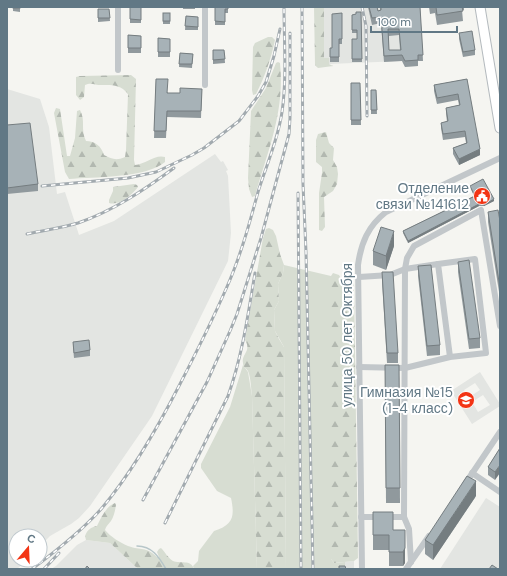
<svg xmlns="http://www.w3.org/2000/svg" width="507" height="576" viewBox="0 0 507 576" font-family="'DM Sans',sans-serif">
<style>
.built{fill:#e3e5e2;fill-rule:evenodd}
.green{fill:#d7ddd2}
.forest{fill:url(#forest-firs)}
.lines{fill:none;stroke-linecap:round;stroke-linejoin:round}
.stream{stroke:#b7c6c9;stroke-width:1.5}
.secondary-casing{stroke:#b4babe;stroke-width:11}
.street{stroke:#c2c7ca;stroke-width:6}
.secondary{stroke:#fff;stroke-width:9}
.rail-casing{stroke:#a2aaaf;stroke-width:3}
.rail{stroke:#fff;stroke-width:1.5;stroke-dasharray:4.5;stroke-linecap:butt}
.wall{fill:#90999d;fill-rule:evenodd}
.shaded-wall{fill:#757d80}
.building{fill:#a7b2b7;stroke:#757d80;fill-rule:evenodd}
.labels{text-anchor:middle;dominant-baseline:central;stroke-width:4;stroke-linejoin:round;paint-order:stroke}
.poi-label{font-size:14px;fill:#617885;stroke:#fff;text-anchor:end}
.street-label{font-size:14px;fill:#617885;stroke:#fff}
</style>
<defs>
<pattern id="forest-firs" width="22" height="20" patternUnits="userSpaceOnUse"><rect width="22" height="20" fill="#d7ddd2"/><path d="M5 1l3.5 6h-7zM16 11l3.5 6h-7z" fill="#b2b8b0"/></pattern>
</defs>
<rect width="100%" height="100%" fill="#f5f5f1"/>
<g class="built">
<polygon points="324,7 420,7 423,61 418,61 418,66 405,67 402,61 329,64 324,58"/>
<polygon points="7,89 40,99 49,127 57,194 65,192 79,235 114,221 215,154 221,162 223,161 228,170 226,171 228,176 231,233 228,261 152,416 90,506 79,518 71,524 50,536 40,546 40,536 16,536 16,560 27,560 17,569 7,569"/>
<path d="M480 372 500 404V406L472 424 451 391ZM475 383 480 390 468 398 464 390ZM483 395 490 405 478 412 472 402Z"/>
<polygon points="486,498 500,507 500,569 440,569"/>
<polygon points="86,540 110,543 138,569 51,569 56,566 77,545"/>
<polygon points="354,561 354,569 339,569 345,568 345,562"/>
</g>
<g class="green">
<polygon points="284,265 331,276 331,559 334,563 345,562 345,568 339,568 339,569 286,569 284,347 275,331 274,310 279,301 278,284 283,273"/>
<path d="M243 365 248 372 252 396 257 569H194L193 566 198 561 199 551 214 531C233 525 235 517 231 498L217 491 201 468V464L230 407Z"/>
</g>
<g class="forest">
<polygon points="314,7 324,7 324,58 329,58 329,64 333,66 318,68 315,65"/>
<path d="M268 37H272L275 40C271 59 265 76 256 94L253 95 252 90 253 47 255 43Z"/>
<path d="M278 62 280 63C285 112 268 150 255 196L252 197 249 189 248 178 251 111 266 88 276 63Z"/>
<path d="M131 75 136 79 134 160 135 165C146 164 155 154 165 157V162C147 178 92 177 69 179L65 172 54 113 56 108 60 109 67 156H70L75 138 77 111 80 110C86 121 80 129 86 141 95 141 101 146 104 155 112 159 116 161 125 157L126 150 128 94C120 84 112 85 101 85 95 85 91 82 85 85L84 97 80 100 76 95V77L80 76Z"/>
<polygon points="326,132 329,143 334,148 333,160 337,167 338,174 337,184 333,191 324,197 325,227 322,231 319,230 319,193 322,173 322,167 316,162 316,140 318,134"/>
<path d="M134 184 137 185 138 187C132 195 119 206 109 203V200L113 191V187Z"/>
<path d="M269 228 273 230 276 236 280 254 284 265 283 273 278 284 279 301 274 310 275 331 279 339 284 347 286 569H257L252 396C251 389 251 378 248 371 246 368 243 367 243 363 241 354 252 351 245 340L263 238 266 229Z"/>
<polygon points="333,273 339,275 342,280 345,281 350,279 354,281 358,558 354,561 334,563 331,559 331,276"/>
<path d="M115 503 116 505C115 511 114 516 111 521 108 525 106 526 105 530 111 537 119 542 128 546 142 551 145 546 157 557H159L157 552 159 549 161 548C165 552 168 558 173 561 180 564 191 559 194 569H138L110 543 86 540 85 536C87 530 91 527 97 526 101 518 106 506 115 503Z"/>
</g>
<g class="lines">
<path class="stream" d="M137 546C152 546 159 557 166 569"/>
<g class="secondary-casing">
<polyline id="secondary" points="480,7 500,128"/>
</g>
<g class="street">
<polyline points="118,7 118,70"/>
<polyline points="205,85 205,7"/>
<polyline points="359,277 390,275 405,269 438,264"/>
<polyline points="359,367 405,368 450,357 486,353 475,259 438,264 450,357"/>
<polyline points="472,473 500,492"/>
<polyline points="465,484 500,432"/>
<polyline points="361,517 404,517"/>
<polyline points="411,562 409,529 404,517 405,269 407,258 414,246 481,210 500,326"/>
<path d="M362 569 358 265C361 243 368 226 386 212L500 158"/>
<polyline points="406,569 429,536"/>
</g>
<use href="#secondary" class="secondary"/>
<g class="rail-casing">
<g id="rail">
<polyline points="302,7 303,184 306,252 313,569"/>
<polyline points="362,7 366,26 367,116"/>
<polyline points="42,186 128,178 156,172 192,155 204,148 239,121 258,96 266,82 274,56 280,29"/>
<polyline points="298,193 301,569"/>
<path d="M27 234C44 230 62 228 78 223 113 211 144 190 174 168"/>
<polyline points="143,500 207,382 230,331 237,314 261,238 289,134 290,118 290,33"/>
<path d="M165 523 228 396C242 357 248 315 255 273"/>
<path d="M32 569C56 551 83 530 102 508 133 471 158 427 180 384 196 353 212 321 226 289 240 258 249 225 258 192 266 166 278 140 282 112 287 78 284 42 284 7"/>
<polyline points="44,569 59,553"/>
</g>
</g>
<use href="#rail" class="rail"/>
</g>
<g class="wall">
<polygon points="13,7 20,7 20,12 13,11"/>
<rect x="130" y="7" width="11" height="16"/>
<rect x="183" y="7" width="12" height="2"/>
<polygon points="215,7 228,7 228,13 225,13 225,25 215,25"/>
<path d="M368 7H377L378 11 380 10V7H420L423 61H418V66L405 67 402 61 384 62 381 23 372 25ZM399 35 400 50H389V36Z"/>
<polygon points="429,7 464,7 464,10 462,10 463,21 437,25 435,13 430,14"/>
<polygon points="98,9 109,9 110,21 98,22"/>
<polygon points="361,12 362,62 352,62 352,39 357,39 357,33 352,33 352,15 356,14"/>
<rect x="163" y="13" width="7" height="11"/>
<polygon points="342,13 342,44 339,44 339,62 330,62 330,48 332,48"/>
<polygon points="186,16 198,17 198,30 185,30"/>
<polygon points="459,33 475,50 475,55 463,57 459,39"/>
<polygon points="128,35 141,36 141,53 128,53"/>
<polygon points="158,38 170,39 170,57 158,57"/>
<polygon points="213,50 224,50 225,63 213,64"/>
<polygon points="180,53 193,54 192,68 179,67"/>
<polygon points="156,79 168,93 180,93 202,89 201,118 167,117 166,138 154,138"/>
<polygon points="467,79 480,155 459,165 453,154 453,148 466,143 465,137 443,140 441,128 441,123 447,122 446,113 446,108 459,105 458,100 437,104 434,91 434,85"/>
<polygon points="351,83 360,83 361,125 351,125"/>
<polygon points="371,90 376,90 377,114 371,114"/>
<polygon points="7,125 38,184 38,191 7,194"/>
<polygon points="470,186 494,201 484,206 479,206 408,243 403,233 403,231 474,196 470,187"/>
<polygon points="488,212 500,221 500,298 488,222"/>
<polygon points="394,246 386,270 373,265 373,251"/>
<polygon points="458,262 480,338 480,348 469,349 458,272"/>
<polygon points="418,266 440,345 440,355 427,356 418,276"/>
<polygon points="382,272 398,353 398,363 387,363 382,282"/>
<polygon points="73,342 90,350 90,356 74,358 73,347"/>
<polygon points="385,365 399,365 400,503 386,503"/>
<polygon points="500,448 495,480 488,475 488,467"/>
<polygon points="476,496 433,560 425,554 425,540"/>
<polygon points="373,512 393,530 405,530 405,563 403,566 389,566 389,550 373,550"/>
</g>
<g class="shaded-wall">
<polygon points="480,149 480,155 459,165 459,159"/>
<polygon points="494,199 494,201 484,206 484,205"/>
<polygon points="479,204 479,206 408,243 408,241"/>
<polygon points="394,231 394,246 386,270 386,256"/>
<polygon points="500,465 500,473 495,480 495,472"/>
<polygon points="476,481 476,496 433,560 433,545"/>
<polygon points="405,548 405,563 403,566 403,552"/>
</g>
<g class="building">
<rect x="13" y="7" width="7" height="1"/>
<polygon points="130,7 141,7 141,20 130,19"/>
<polygon points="215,7 228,7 228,9 225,9 225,22 215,21"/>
<path d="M369 7H377L378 11 381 10V7H420L423 55H418V60L405 61 402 55 384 56 381 17 372 18ZM388 29H399L401 50H389Z"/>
<polygon points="436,7 462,7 463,11 437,15"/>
<polygon points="98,9 109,9 110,18 98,18"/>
<polygon points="356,12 361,12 362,59 352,59 352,39 357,39 357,30 352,30 352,15 356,14"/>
<rect x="163" y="13" width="7" height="8"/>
<polygon points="342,13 342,39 339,39 339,57 330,57 330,48 332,48 332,14"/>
<polygon points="186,16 198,17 198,27 185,26"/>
<polygon points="472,31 475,50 463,52 459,33"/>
<polygon points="128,35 141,36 141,48 128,48"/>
<polygon points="158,38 170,39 170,52 158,52"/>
<polygon points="213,50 224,50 225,59 213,60"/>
<polygon points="180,53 193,54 192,64 179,64"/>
<polygon points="156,79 168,79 167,93 180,93 180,88 202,89 201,111 167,111 166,131 154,131"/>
<polygon points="467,79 480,149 459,159 453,148 467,143 465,131 443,134 441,123 448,121 446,108 460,105 458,94 437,98 434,85"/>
<polygon points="351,83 360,83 361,120 351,120"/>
<polygon points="371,90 376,90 377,110 371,110"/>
<polygon points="30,123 38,184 7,188 7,125"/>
<polygon points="483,179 494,199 484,205 479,204 408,241 403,231 475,196 470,186"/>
<polygon points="498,210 500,221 500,288 488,212"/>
<polygon points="381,227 394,231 386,256 373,251"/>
<polygon points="469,260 480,338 469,339 458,262"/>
<polygon points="431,265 440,345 427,346 418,266"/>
<polygon points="382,272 393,272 398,353 387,353"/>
<polygon points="89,340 90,350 74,353 73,342"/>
<polygon points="385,365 399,365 400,488 386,488"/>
<polygon points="500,448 500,465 495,472 488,467"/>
<polygon points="467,476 476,481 433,545 425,540"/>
<polygon points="373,512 393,512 393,530 405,530 405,548 403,552 389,552 389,535 373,535"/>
<polygon points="492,565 498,569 489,569"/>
<polygon points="87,566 90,569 85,569"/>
<polygon points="339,566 345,566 346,569 339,569"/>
</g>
<defs>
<g id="civic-disc" transform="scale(0.9)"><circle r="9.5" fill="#f33414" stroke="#fff"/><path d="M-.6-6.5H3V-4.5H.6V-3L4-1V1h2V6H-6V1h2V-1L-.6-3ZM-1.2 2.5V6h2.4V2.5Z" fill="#fff"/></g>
<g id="school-disc" transform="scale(0.9)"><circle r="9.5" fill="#f33414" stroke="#fff"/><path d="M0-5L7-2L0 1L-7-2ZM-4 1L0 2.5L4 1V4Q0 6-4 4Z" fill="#fff"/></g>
</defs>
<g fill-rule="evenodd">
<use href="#civic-disc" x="482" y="196"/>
<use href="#school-disc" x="466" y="400"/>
</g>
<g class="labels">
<g class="poi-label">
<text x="469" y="188">Отделение<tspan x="469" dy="16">связи №141612</tspan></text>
<text x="453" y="392">Гимназия №15<tspan x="453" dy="16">(1-4 класс)</tspan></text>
</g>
<g class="street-label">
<text transform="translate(347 335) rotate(-90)">улица 50 лет Октября</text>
</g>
</g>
<rect width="507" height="576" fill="none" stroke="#617885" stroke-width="16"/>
<g transform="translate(28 548) rotate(19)"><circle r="19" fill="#ffffff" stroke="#c0c9ce"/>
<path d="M0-3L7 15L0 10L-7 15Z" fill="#f33414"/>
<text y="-6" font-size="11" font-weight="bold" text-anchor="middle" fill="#617885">С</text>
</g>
<path d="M371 26v6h86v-6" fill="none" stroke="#617885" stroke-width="2"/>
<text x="377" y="26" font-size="12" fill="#617885" stroke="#ffffff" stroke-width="3" paint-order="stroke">100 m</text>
</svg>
